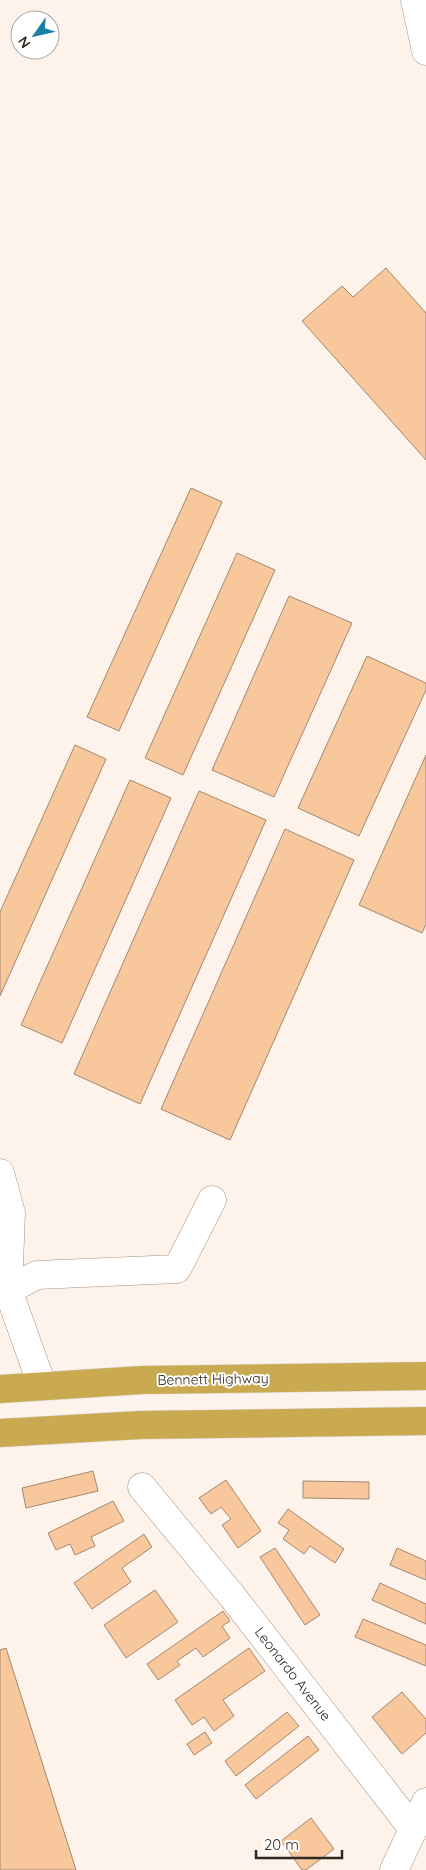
<svg xmlns="http://www.w3.org/2000/svg" width="426" height="1870" viewBox="0 0 426 1870" font-family="Quicksand,sans-serif">
<style>
.building{fill:#f8c79b;stroke:#a08873}
.lines{fill:none;stroke-linecap:round;stroke-linejoin:round}
.minor-casing{stroke:#a9927d;stroke-width:29}
.highway-casing{stroke:#d6d4d2;stroke-width:29}
.minor{stroke:#fff;stroke-width:28}
.highway{stroke:#caaa51;stroke-width:28}
.labels{text-anchor:middle;dominant-baseline:central;stroke-width:4;stroke-linejoin:round;paint-order:stroke}
.street-label{font-size:14px;fill:#31281f;stroke:#fff}
</style>
<rect width="100%" height="100%" fill="#fef3ea"/>
<g class="building">
<polygon points="386,268 426,313 426,460 302,321 342,286 353,297"/>
<polygon points="191,488 222,502 119,731 87,717"/>
<polygon points="237,553 275,570 183,775 145,758"/>
<polygon points="289,596 352,623 274,797 212,770"/>
<polygon points="367,656 426,683 426,690 359,836 298,808"/>
<polygon points="75,745 106,759 0,996 0,912"/>
<polygon points="426,755 426,924 422,933 359,905"/>
<polygon points="130,780 171,798 62,1043 21,1025"/>
<polygon points="199,791 266,820 140,1104 74,1074"/>
<polygon points="285,829 354,860 230,1140 161,1109"/>
<polygon points="93,1471 98,1491 26,1508 22,1488"/>
<polygon points="226,1480 261,1531 238,1548 222,1525 231,1519 221,1507 211,1514 199,1498"/>
<polygon points="303,1481 369,1482 369,1499 303,1498"/>
<polygon points="113,1501 124,1521 91,1537 95,1546 75,1555 70,1544 56,1550 48,1533"/>
<polygon points="288,1509 344,1549 335,1563 310,1546 304,1554 283,1539 289,1530 278,1523"/>
<polygon points="144,1534 152,1547 122,1568 131,1582 92,1609 74,1583"/>
<polygon points="275,1548 320,1615 305,1625 260,1557"/>
<polygon points="397,1548 426,1561 426,1580 390,1565"/>
<polygon points="380,1583 426,1604 426,1624 372,1600"/>
<polygon points="155,1590 178,1622 126,1658 104,1625"/>
<polygon points="223,1611 230,1621 222,1626 230,1638 203,1657 196,1648 177,1661 180,1665 158,1680 147,1664"/>
<polygon points="363,1619 426,1645 426,1666 355,1637"/>
<polygon points="6,1648 76,1870 0,1870 0,1650"/>
<polygon points="249,1648 265,1671 223,1700 234,1716 214,1731 204,1717 192,1725 175,1700"/>
<polygon points="402,1692 426,1719 426,1733 402,1754 372,1717"/>
<polygon points="287,1712 299,1726 236,1776 225,1761"/>
<polygon points="205,1732 212,1743 194,1755 187,1744"/>
<polygon points="308,1736 319,1750 256,1799 245,1785"/>
<polygon points="311,1818 334,1849 306,1870 302,1870 281,1841"/>
</g>
<g class="lines">
<g class="minor-casing">
<g id="minor">
<polyline points="415,0 426,51"/>
<polyline points="0,1173 11,1213 8,1290 42,1385"/>
<polyline points="0,1291 8,1290 37,1275 177,1269 212,1200"/>
<polyline points="142,1487 232,1596 413,1829"/>
<polyline points="394,1870 426,1802"/>
</g>
</g>
<g class="highway-casing">
<g id="highway">
<polyline points="0,1389 142,1380 426,1376"/>
<polyline points="0,1433 140,1425 426,1421"/>
</g>
</g>
<use href="#minor" class="minor"/>
<use href="#highway" class="highway"/>
</g>
<g class="labels">
<g class="street-label">
<text transform="translate(213 1379) rotate(-1)">Bennett Highway</text>
<text transform="translate(293 1674) rotate(52)">Leonardo Avenue</text>
</g>
</g>
<g transform="translate(35 35) rotate(236)"><circle r="24" fill="#ffffff" stroke="#ada9a5"/>
<path d="M0-4L9 19L0 12L-9 19Z" fill="#1a7fa9"/>
<text y="-8" font-size="14" font-weight="bold" text-anchor="middle" fill="#31281f">N</text>
</g>
<path d="M256 1850v8h86v-8" fill="none" stroke="#31281f" stroke-width="2.5"/>
<text x="264" y="1850" font-size="15" fill="#31281f" stroke="#ffffff" stroke-width="4" paint-order="stroke">20 m</text>
</svg>
